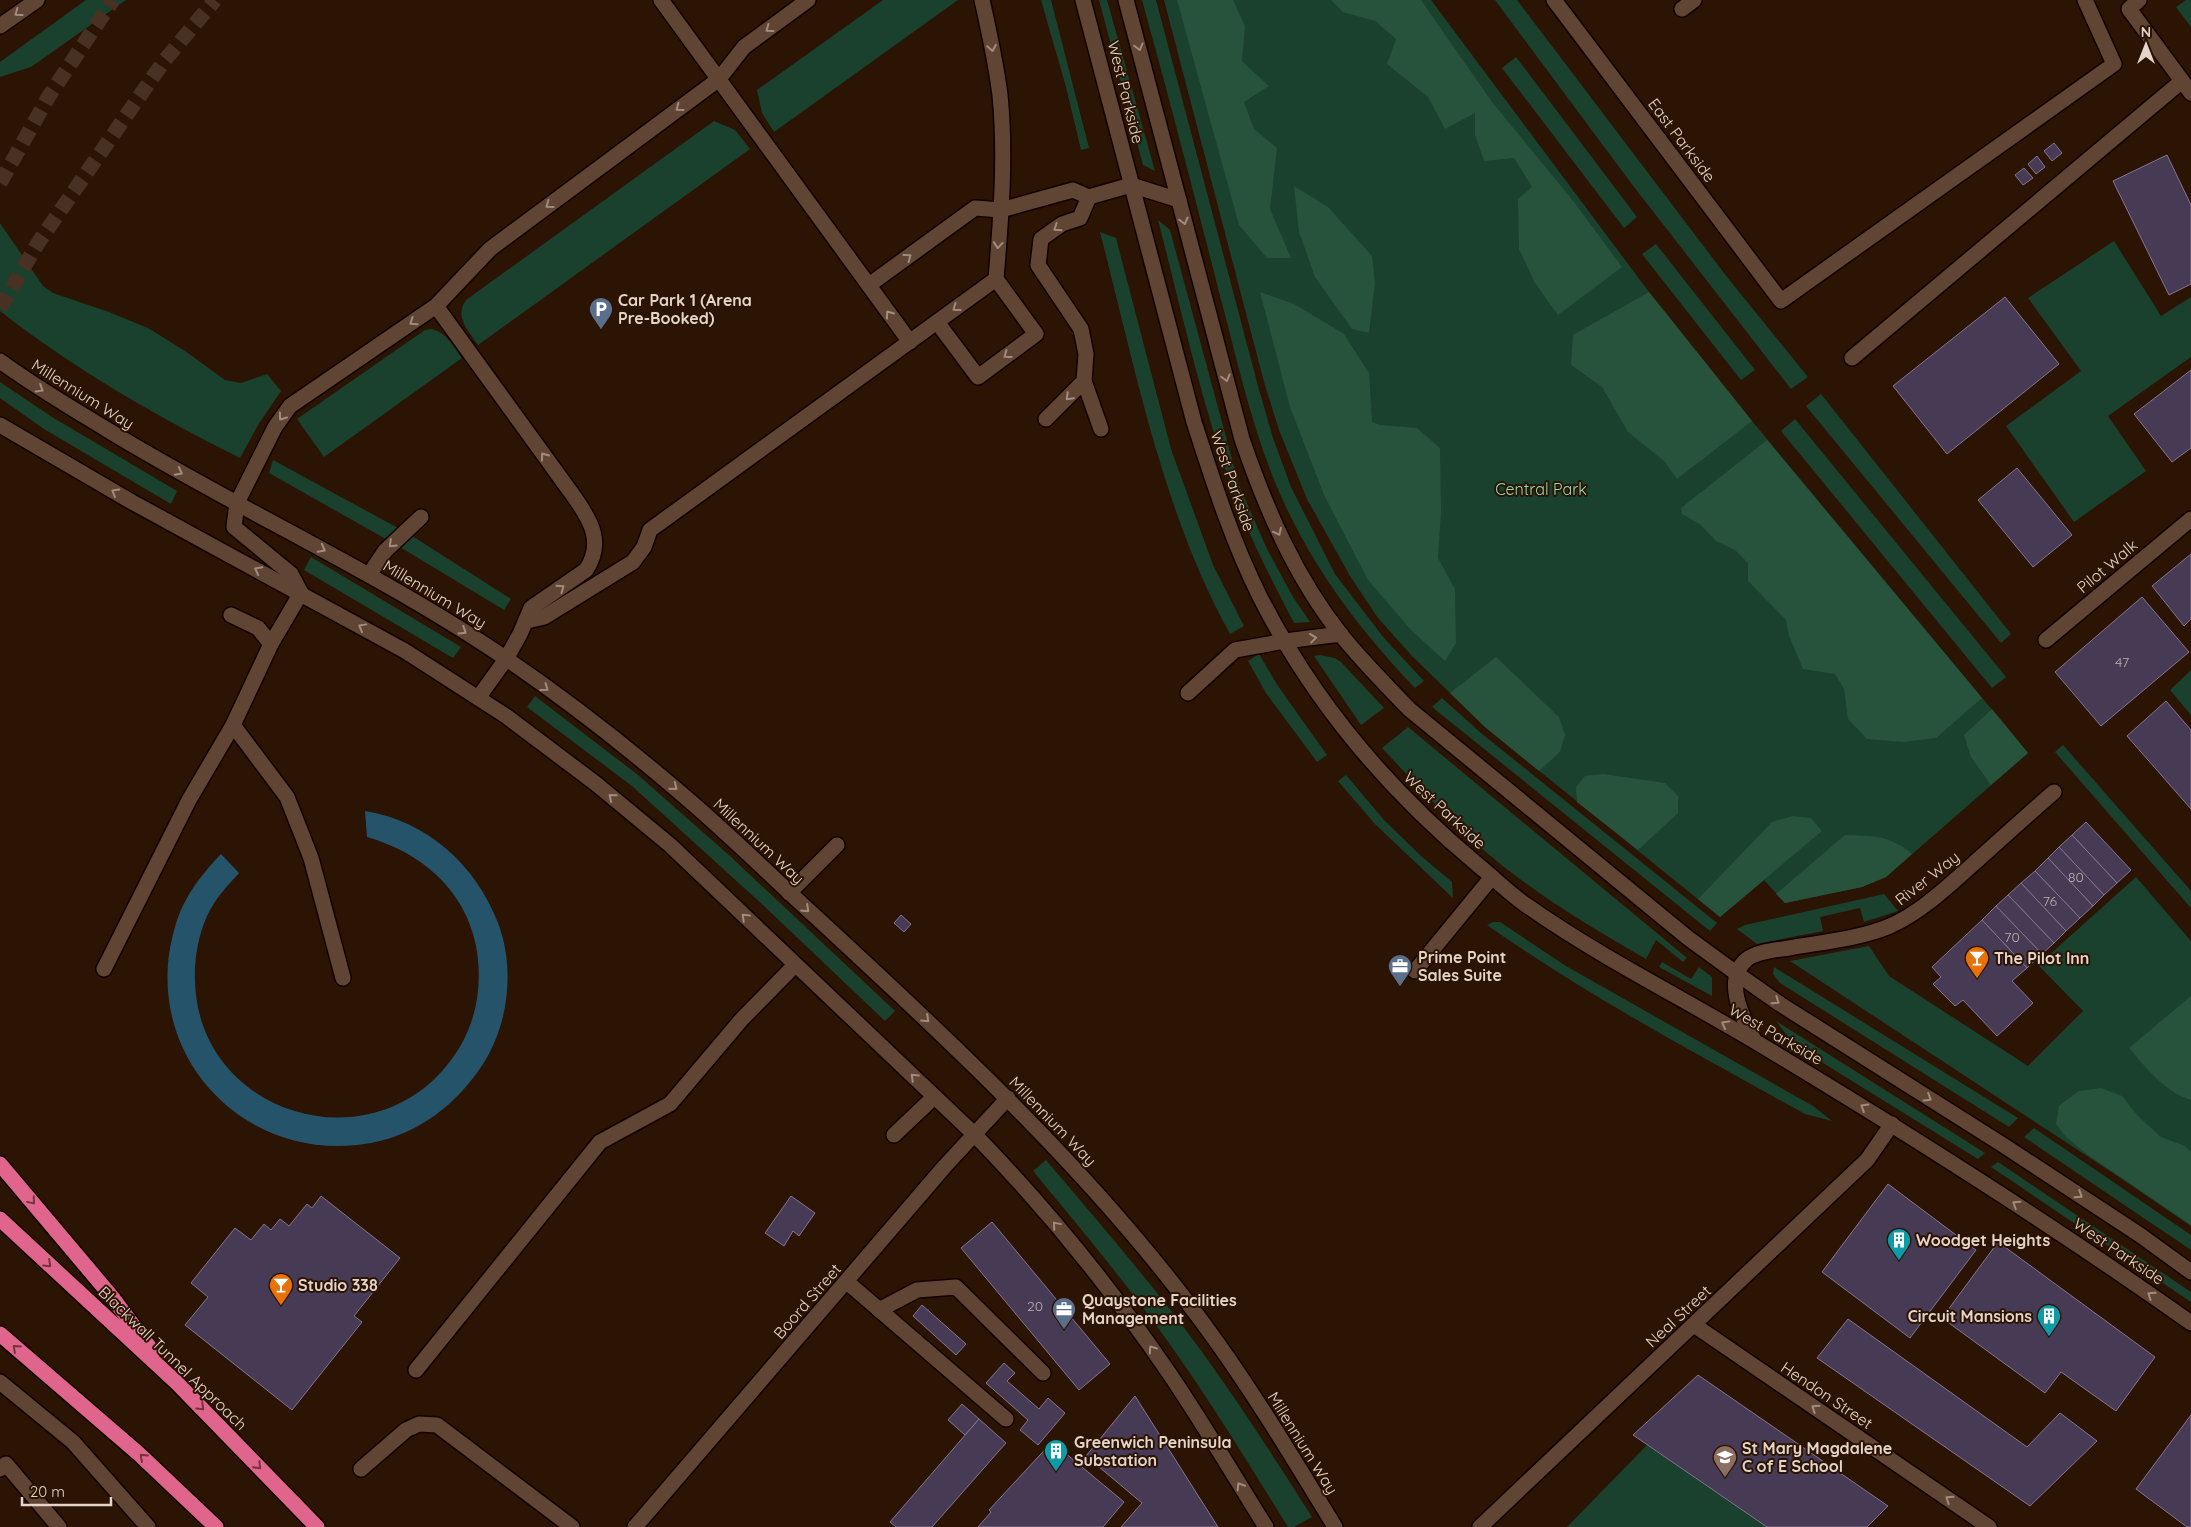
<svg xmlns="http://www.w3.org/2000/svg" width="2191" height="1527" viewBox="0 0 2191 1527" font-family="Quicksand,sans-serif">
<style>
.green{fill:#19412d}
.forest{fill:#27523c}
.water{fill:#255369}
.building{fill:#473a55;stroke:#837592}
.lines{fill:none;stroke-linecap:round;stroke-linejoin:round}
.highway-tunnel{stroke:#473122;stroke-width:15;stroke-dasharray:15 8;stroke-linecap:butt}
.minor-casing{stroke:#120100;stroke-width:18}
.highway-casing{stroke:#120100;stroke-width:18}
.minor{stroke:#614534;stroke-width:15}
.highway{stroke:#df658c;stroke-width:15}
.oneway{stroke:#a28c7e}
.oneway2{stroke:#73343a}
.labels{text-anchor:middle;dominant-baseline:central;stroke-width:4;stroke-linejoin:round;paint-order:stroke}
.number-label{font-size:14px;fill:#bdaeac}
.street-label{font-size:16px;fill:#e4d4c9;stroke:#2b1404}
.poi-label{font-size:16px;font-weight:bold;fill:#e4d4c9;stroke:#2b1404;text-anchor:start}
.park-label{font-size:16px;fill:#94dbb3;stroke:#2b1404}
</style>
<rect width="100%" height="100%" fill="#2b1404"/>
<g class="green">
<polygon points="86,0 126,0 31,67 0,77 0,62"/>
<polygon points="883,0 958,0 774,132 762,113 757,90"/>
<polygon points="1041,0 1051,0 1089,148 1081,150 1066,87"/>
<polygon points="1099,0 1107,0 1155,171 1143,165"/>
<path d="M1142 0H1156L1258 386 1273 438 1291 487 1335 574 1384 638 1424 681 1415 688C1358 628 1314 570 1280 494 1252 430 1237 359 1219 292 1194 194 1169 97 1142 0Z"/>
<polygon points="1164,0 1431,0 1649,292 1752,421 2028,753 1886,877 1862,887 1785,903 1764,880 1720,917 1485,727 1412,656 1378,618 1350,576 1307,499 1279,430 1264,382"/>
<polygon points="1495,0 1517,0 1727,277 1808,377 1791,389 1631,183"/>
<polygon points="2186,0 2191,0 2191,27 2176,7"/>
<polygon points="1516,57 1637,217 1624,228 1502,68"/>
<path d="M714 121 735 130 750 149 478 345C468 330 454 317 466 300Z"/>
<path d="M1158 220 1170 230 1239 485 1267 549 1293 597 1310 622 1294 623C1271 579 1248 535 1232 488 1201 401 1181 309 1158 220Z"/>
<path d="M0 223 43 286 53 293 109 312 148 328 185 351 225 380 241 383 267 374 281 391 258 425 240 458C156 416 74 369 0 311Z"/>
<path d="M1100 232 1116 238 1171 449 1213 565 1244 626 1230 634C1162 511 1135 367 1100 232Z"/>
<polygon points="2114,241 2161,316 2191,297 2191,357 2108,416 2146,471 2074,522 2006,426 2081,371 2028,298"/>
<polygon points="1656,244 1755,370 1741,380 1642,254"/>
<path d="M432 329C447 333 453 346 462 358L324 457 297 419 425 330Z"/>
<polygon points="0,382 52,417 177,491 171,504 44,429 0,398"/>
<polygon points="1821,394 2011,634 2001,643 1806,406"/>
<polygon points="1795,419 2006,677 1992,688 1781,431"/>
<polygon points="273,460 409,534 511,599 504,610 400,547 269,473"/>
<polygon points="311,557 461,647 453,658 304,570"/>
<polygon points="1259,654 1278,686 1327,755 1317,762 1266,693 1248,661"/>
<polygon points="1320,655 1335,658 1341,662 1384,708 1361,725 1314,656"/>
<polygon points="2191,670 2191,715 2170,690"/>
<polygon points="535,696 638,775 730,856 895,1011 885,1021 764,906 632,786 527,707"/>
<polygon points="1442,698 1481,733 1717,923 1710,931 1432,707"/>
<path d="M1408 727 1687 958 1683 962 1656 940 1646 959C1603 934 1560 909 1520 879 1469 842 1425 794 1382 748Z"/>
<polygon points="2063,745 2191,891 2191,908 2055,752"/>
<polygon points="1346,775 1384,820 1421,856 1452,882 1453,898 1375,824 1338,781"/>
<polygon points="2136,877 2191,941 2191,1226 2119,1177 1790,961 1869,946 1889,976 2028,1066 2083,1011 2038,965"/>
<polygon points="1884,894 1898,911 1864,922 1860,908 1820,917 1823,931 1757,944 1737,929 1745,925"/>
<path d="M1493 922H1500L1566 966 1813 1106 1832 1121 1805 1114C1697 1054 1588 996 1487 925Z"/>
<polygon points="1662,962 1691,979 1699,967 1712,977 1712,996 1659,967"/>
<polygon points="1774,967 2018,1118 2009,1127 1780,983 1773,974"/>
<polygon points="1776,1021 1985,1153 1978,1159 1794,1045"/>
<polygon points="2034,1128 2191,1235 2191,1250 2024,1137"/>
<path d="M1046 1160C1090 1212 1134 1263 1176 1317 1225 1381 1269 1449 1312 1517L1294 1527H1288C1247 1461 1207 1395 1161 1332 1121 1277 1077 1224 1033 1171Z"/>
<polygon points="1998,1162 2191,1292 2191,1302 1991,1167"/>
<polygon points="1647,1445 1767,1527 1567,1527"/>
</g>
<g class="forest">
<polygon points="1177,0 1233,0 1245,26 1242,61 1269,86 1244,102 1254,129 1277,148 1270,209 1291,258 1267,258 1239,225"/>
<polygon points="1331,0 1421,0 1492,102 1574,202 1622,267 1558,315 1535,283 1519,249 1518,199 1532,187 1514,158 1484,161 1475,135 1475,113 1445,129 1428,97 1387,64 1396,39 1375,21 1343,12"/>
<polygon points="1294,186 1328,207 1372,256 1375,283 1369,333 1352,329 1315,277 1299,232"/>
<polygon points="1260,292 1294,304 1344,334 1369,373 1372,422 1380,425 1417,428 1440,448 1441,512 1438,558 1455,589 1456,643 1445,661 1411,630 1368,580 1324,495 1290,407"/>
<polygon points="1649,292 1752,421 1677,479 1664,461 1628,432 1602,387 1571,365 1573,335"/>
<polygon points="1767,440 1982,698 1936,738 1903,742 1867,739 1848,719 1844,689 1835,674 1803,669 1789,636 1786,620 1748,581 1748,563 1735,550 1716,541 1701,525 1682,514 1681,508"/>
<polygon points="1496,657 1559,717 1565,735 1560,752 1539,771 1485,727 1450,693"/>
<polygon points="1992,709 2028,753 1991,785 1971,757 1964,735"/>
<polygon points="1603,774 1665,783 1678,796 1678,813 1638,850 1577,802 1576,787 1585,776"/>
<polygon points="1792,816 1811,818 1822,831 1720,917 1698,899 1772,822"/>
<path d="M1845 835C1873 836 1890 835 1912 854L1886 877 1862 887 1785 903 1776 894Z"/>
<path d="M2191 996V1100C2165 1092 2147 1069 2129 1048Z"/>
<polygon points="2101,1088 2122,1096 2138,1116 2161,1137 2185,1146 2191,1152 2191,1225 2088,1155 2066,1137 2056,1124 2059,1106 2079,1091"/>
</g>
<path class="water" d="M365 811C427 821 476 865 498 923 515 967 509 1024 483 1064 457 1104 419 1134 371 1143 243 1166 138 1052 175 927 183 898 201 875 221 854L239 873C227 886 215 899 207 916 198 936 194 960 195 982 199 1113 367 1166 448 1064 475 1031 484 988 476 946 465 889 420 852 367 837Z"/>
<g class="building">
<polygon points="2054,143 2062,153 2052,161 2044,151"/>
<polygon points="2167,155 2191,205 2191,284 2169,295 2113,181"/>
<polygon points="2037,156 2045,167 2036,174 2028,164"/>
<polygon points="2024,168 2033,178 2023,185 2015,175"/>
<polygon points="2005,297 2059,364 1947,454 1893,386"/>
<polygon points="2191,370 2191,448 2172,462 2134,414"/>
<polygon points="2017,468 2072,535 2033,567 1978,500"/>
<polygon points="2191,554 2191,619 2184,626 2152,586"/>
<polygon points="2142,597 2189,652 2101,726 2055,672"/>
<polygon points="2166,701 2191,730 2191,809 2127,736"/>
<polygon points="2086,822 2131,870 2117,883 2072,835"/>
<polygon points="2072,835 2117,883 2104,895 2059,847"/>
<polygon points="2059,847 2104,895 2093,906 2048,858"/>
<polygon points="2048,858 2093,906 2080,918 2035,871"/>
<polygon points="2035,871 2080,918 2066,931 2021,883"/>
<polygon points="2021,883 2066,931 2054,943 2008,895"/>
<polygon points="2008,895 2054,943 2042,954 1996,906"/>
<polygon points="1996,906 2042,954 2027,968 1982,920"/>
<polygon points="901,915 911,924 904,932 894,923"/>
<polygon points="1982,920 2027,968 2012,981 2033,1003 1997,1036 1963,1000 1955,1006 1933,984 1941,977 1932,967"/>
<polygon points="1888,1184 1976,1250 1910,1338 1822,1272"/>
<polygon points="321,1196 400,1258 354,1316 362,1322 292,1410 185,1325 208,1297 191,1283 235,1228 251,1240 264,1224 271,1230 280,1219 289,1226 307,1204 312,1208"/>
<polygon points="791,1196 815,1213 799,1236 793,1231 784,1246 765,1233"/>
<polygon points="992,1222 1110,1364 1079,1390 961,1248"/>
<polygon points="1998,1242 2155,1357 2116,1411 2061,1372 2045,1393 1942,1318"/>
<polygon points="922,1305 966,1344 956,1355 913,1316"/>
<polygon points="1848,1319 2027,1447 2060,1413 2097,1441 2030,1506 1817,1358"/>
<polygon points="1004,1363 1015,1373 1007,1381 1039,1409 1048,1398 1065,1413 1038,1445 1020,1430 1028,1420 986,1383"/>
<polygon points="1698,1375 1888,1506 1867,1527 1767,1527 1633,1435"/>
<polygon points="1135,1396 1218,1527 1121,1527 1142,1503 1086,1456"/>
<polygon points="962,1404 979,1419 965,1435 948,1420"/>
<polygon points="2191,1415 2191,1527 2187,1527 2136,1489"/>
<polygon points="979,1419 1006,1443 932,1527 896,1527 890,1522"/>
<polygon points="1052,1442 1124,1502 1103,1527 978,1527 991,1512 989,1510"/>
</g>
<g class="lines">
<g class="highway-tunnel">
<polyline points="0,183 49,96 113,0"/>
<polyline points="0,308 38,243 164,61 215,0"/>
</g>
<g class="minor-casing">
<g id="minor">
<polyline points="661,0 910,342"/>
<path d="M1083 0 1194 422C1213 481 1232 541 1260 597 1313 701 1389 791 1478 865 1494 878 1509 893 1526 905 1604 960 1689 1001 1771 1051 1914 1137 2054 1226 2191 1323"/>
<path d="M1126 0 1242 439C1266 509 1295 577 1342 636 1363 662 1386 685 1409 709L1688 938 1736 973 1780 1004 2003 1145 2140 1235 2191 1272"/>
<polyline points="1554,0 1781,301 2114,64 2085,0"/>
<polyline points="2139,0 2129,9 2191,93"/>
<polyline points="1682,9 1694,0"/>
<polyline points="0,26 37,0"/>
<polyline points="869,285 975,208 1001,210 1073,190 1089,197 1131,185 1179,200"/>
<path d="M436 306 575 498C591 521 604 543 586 570L531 608 520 634 506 659 478 698"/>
<path d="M937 322 978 377 1036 334 996 279C1001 218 1006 156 1000 95 996 63 989 31 982 0"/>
<polyline points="1852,358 2182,81"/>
<path d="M0 361C34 386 70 407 106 429 237 509 378 572 505 658 567 700 627 747 684 796 730 835 773 878 817 918 954 1045 1092 1172 1203 1323 1251 1388 1293 1458 1335 1527"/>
<polyline points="1084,381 1101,429"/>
<polyline points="1046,419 1084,381 1086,354 1081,329 1038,265 1041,239 1062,224 1080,218 1089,197"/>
<path d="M0 425 132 502 405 651 506 716 595 783 670 845 975 1135C1046 1208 1111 1288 1169 1373 1203 1423 1234 1476 1266 1527"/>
<polyline points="369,575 385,551 421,517"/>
<polyline points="301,593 291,574 234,527 237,503 275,427 290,406 436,306 490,249 719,79 744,47 808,0"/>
<polyline points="527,621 544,617 633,562 644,547 650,530 996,279"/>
<polyline points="2046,640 2191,519"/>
<polyline points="271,644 301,593"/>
<polyline points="1188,693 1235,650 1285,641 1341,634"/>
<polyline points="233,725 287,797 311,858 343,978"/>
<polyline points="789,893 837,845"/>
<polyline points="104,969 189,800 233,725 271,644 258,628 231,615"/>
<polyline points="1415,971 1492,877"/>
<path d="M1754 1040C1743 1018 1723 981 1746 960 1756 951 1777 950 1789 948 1822 942 1859 939 1890 926 1921 912 1946 888 1972 865 1999 841 2026 816 2054 792"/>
<polyline points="894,1135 934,1097"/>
<polyline points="847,1282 1006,1419"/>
<polyline points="879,1310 917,1290 956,1287 1043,1373"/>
<polyline points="1694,1325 1989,1527"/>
<polyline points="416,1370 600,1142 670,1104 742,1019 795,965"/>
<polyline points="0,1382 73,1442 148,1527"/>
<polyline points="0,1469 6,1464 59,1527"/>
<polyline points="361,1469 406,1430 419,1424 437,1425 572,1527"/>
<polyline points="635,1527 945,1166 1008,1098"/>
<polyline points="1480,1527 1867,1160 1892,1124"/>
</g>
</g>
<g class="highway-casing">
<g id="highway">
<polyline points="0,1164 112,1297 153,1352"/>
<polyline points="0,1219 177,1383 317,1527"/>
<polyline points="0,1334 139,1454 216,1527"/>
</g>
</g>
<use href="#minor" class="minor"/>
<use href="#highway" class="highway"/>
</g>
<defs><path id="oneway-chevron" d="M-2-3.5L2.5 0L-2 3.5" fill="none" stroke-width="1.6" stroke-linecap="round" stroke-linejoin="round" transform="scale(1.25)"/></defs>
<g class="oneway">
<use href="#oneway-chevron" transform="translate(18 13) rotate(144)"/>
<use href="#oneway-chevron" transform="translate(769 29) rotate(144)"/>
<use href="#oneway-chevron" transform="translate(1139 47) rotate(75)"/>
<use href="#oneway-chevron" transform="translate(992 48) rotate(80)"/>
<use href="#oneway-chevron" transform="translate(679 108) rotate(144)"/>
<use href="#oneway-chevron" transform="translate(549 205) rotate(144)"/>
<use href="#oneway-chevron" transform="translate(1184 221) rotate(75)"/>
<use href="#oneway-chevron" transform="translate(1057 228) rotate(146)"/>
<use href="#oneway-chevron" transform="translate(998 245) rotate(95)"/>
<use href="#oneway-chevron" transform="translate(908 257) rotate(-36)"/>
<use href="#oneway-chevron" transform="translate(956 308) rotate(144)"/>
<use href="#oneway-chevron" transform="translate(889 314) rotate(-126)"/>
<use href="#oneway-chevron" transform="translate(413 322) rotate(145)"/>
<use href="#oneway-chevron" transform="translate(1007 355) rotate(144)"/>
<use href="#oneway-chevron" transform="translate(1226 378) rotate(75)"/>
<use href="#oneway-chevron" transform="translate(40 389) rotate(31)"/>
<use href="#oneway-chevron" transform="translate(1069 397) rotate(135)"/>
<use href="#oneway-chevron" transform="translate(282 417) rotate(126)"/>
<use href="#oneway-chevron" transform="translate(544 456) rotate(-126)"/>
<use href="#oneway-chevron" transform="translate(179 472) rotate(28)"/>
<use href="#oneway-chevron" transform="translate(115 492) rotate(-150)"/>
<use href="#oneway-chevron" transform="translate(1278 532) rotate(64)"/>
<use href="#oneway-chevron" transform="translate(392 544) rotate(137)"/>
<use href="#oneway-chevron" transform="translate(322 549) rotate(28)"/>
<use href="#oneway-chevron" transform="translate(258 570) rotate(-152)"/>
<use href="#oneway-chevron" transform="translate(561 588) rotate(-35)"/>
<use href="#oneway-chevron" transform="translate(362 627) rotate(-151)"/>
<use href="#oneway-chevron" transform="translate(463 631) rotate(32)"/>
<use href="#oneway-chevron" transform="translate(1313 638) rotate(-7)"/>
<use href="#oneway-chevron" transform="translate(545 688) rotate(36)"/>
<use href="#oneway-chevron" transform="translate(674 787) rotate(39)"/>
<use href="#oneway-chevron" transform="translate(612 797) rotate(-140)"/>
<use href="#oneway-chevron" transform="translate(806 909) rotate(43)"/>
<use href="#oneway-chevron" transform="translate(745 917) rotate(-136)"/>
<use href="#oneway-chevron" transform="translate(1776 1001) rotate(34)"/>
<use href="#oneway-chevron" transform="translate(926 1019) rotate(43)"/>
<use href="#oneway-chevron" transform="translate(1725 1024) rotate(-151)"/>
<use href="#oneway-chevron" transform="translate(914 1077) rotate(-136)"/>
<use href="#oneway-chevron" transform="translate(1928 1098) rotate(32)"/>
<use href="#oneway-chevron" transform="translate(1864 1107) rotate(-149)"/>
<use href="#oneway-chevron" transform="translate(2079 1195) rotate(33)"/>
<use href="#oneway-chevron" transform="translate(2016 1204) rotate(-147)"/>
<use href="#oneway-chevron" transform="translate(1056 1225) rotate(-130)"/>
<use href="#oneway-chevron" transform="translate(2151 1295) rotate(-145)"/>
<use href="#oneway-chevron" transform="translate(1152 1349) rotate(-125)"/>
<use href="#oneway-chevron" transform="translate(1815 1408) rotate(-146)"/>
<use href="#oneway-chevron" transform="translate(1240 1486) rotate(-122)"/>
<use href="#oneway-chevron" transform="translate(1949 1499) rotate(-146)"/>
</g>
<g class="oneway2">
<use href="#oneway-chevron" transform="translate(32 1201) rotate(50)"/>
<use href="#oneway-chevron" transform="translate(48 1264) rotate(43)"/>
<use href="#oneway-chevron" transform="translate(16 1348) rotate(-138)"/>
<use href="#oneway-chevron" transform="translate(201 1407) rotate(44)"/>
<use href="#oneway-chevron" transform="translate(143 1457) rotate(-137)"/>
<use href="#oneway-chevron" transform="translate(258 1466) rotate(46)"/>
</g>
<defs>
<g id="parking-pin" transform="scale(1.25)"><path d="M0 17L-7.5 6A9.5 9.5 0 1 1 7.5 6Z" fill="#5c6f8a" stroke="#2b1404"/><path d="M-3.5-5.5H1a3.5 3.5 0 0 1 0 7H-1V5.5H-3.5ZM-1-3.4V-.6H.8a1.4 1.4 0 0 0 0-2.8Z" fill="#fff"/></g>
<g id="bar-pin" transform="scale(1.25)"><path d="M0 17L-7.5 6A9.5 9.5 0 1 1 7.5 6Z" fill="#e8710a" stroke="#2b1404"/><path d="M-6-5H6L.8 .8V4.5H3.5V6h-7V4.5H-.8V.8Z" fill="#fff"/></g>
<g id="office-pin" transform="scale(1.25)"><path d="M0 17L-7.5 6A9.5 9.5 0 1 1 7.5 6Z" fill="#5c6f8a" stroke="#2b1404"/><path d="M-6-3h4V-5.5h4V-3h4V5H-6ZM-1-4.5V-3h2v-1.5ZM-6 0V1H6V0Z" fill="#fff"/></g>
<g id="building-pin" transform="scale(1.25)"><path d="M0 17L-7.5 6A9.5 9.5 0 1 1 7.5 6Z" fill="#0f9aa8" stroke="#2b1404"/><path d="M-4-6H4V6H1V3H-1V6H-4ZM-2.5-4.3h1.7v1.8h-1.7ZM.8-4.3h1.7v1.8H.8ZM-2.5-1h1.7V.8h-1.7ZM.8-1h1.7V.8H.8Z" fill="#fff"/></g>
<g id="school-pin" transform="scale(1.25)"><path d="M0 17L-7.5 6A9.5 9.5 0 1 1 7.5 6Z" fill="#8d6e63" stroke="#2b1404"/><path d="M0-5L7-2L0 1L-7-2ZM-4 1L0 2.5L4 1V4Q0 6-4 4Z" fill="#fff"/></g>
</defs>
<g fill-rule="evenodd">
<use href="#parking-pin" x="601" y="309"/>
<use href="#bar-pin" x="1977" y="958"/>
<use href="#office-pin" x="1400" y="966"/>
<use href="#building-pin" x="1899" y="1240"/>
<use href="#bar-pin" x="281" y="1285"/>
<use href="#office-pin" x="1064" y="1309"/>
<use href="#building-pin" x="2049" y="1316"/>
<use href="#building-pin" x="1056" y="1451"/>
<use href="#school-pin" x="1725" y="1457"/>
</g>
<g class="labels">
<g class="number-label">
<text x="2122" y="662">47</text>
<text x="2076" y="877">80</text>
<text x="2050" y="901">76</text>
<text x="2012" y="937">70</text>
<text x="1035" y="1306">20</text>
</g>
<g class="street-label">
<text transform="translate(1126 92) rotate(76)">West Parkside</text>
<text transform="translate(1682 140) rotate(53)">East Parkside</text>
<text transform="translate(83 394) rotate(32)">Millennium Way</text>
<text transform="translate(1233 481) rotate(71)">West Parkside</text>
<text transform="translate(2107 566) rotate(-40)">Pilot Walk</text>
<text transform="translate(435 594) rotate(31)">Millennium Way</text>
<text transform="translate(1445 810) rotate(43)">West Parkside</text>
<text transform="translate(759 841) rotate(43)">Millennium Way</text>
<text transform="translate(1927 878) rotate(-38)">River Way</text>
<text transform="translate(1776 1034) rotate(30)">West Parkside</text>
<text transform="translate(1053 1121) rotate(46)">Millennium Way</text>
<text transform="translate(2119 1251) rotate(34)">West Parkside</text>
<text transform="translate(807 1301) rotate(-49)">Boord Street</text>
<text transform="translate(1678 1316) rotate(-43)">Neal Street</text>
<text transform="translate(173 1358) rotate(44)">Blackwall Tunnel Approach</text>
<text transform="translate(1827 1395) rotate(34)">Hendon Street</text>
<text transform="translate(1303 1443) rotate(58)">Millennium Way</text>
</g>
<g class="poi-label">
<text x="618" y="300">Car Park 1 (Arena<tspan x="618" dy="18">Pre-Booked)</tspan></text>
<text x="1418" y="957">Prime Point<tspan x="1418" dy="18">Sales Suite</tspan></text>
<text x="1994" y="958">The Pilot Inn</text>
<text x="1916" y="1240">Woodget Heights</text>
<text x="298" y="1285">Studio 338</text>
<text x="1082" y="1300">Quaystone Facilities<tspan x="1082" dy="18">Management</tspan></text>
<text x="2032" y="1316" text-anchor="end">Circuit Mansions</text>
<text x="1074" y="1442">Greenwich Peninsula<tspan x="1074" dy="18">Substation</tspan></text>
<text x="1742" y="1448">St Mary Magdalene<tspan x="1742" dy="18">C of E School</tspan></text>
</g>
<g class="park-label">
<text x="1541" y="489">Central Park</text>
</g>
</g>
<g transform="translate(2146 45)" stroke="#2b1404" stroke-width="4" paint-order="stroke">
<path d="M0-4L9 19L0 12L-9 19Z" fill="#e4d4c9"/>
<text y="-8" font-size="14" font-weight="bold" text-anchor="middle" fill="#e4d4c9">N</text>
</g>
<path d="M22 1497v8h89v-8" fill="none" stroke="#e4d4c9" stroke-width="2.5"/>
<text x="30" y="1497" font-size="15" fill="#e4d4c9" stroke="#2b1404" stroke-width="4" paint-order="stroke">20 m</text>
</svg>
